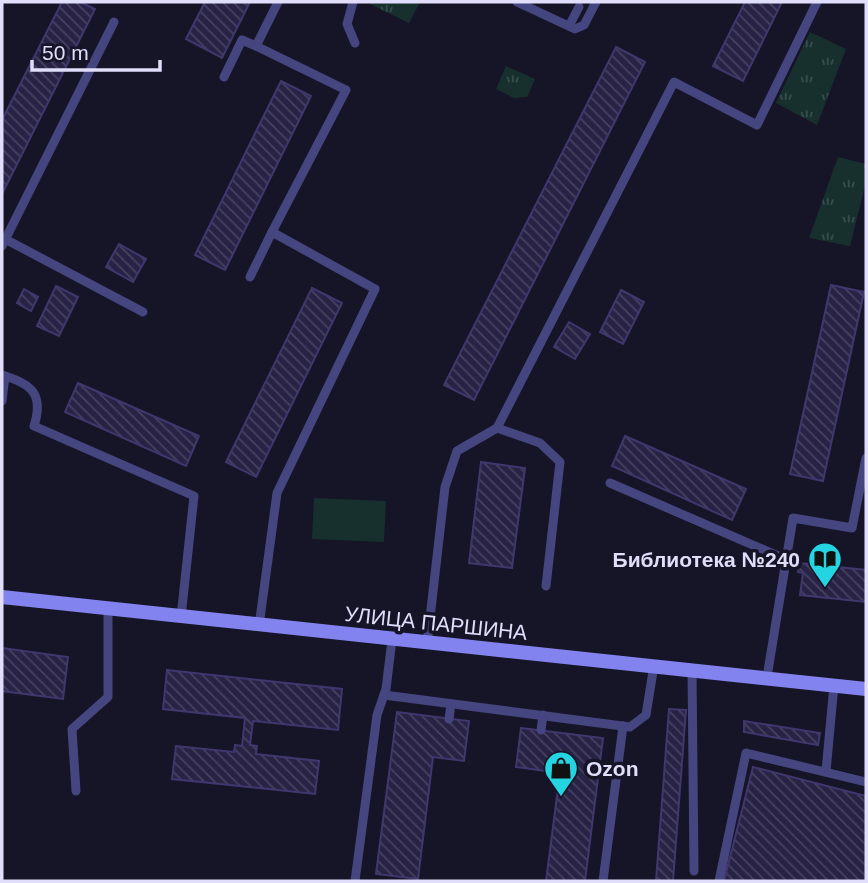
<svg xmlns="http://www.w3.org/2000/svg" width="868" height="883" viewBox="0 0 868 883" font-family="Helvetica,sans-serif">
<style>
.green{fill:#17302e}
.park{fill:url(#park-tufts)}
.building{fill:url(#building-back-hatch);stroke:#40376e;stroke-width:2}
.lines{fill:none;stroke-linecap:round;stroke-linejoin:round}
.lane{stroke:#45457f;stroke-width:9}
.secondary{stroke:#8283ee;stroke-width:14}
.labels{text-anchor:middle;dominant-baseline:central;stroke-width:7;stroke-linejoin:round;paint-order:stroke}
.poi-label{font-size:21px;font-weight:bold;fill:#e0defa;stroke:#161427;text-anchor:end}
.street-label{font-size:21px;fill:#e0defa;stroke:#161427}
</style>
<defs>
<pattern id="park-tufts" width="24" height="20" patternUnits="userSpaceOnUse" patternTransform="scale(1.75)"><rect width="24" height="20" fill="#17302e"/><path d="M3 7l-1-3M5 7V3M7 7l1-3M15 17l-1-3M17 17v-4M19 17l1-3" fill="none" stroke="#384e4d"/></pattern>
<pattern id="building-back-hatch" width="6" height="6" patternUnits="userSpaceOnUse" patternTransform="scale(1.75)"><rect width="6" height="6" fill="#282245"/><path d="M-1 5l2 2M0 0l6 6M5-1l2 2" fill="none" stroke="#474261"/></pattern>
</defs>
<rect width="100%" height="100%" fill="#161427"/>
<polygon class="green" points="314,498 386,501 384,542 312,539"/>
<g class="park">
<polygon points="371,2 420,2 409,23 370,4"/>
<polygon points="810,32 846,49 817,125 776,103"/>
<polygon points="506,66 535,79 527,97 514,98 496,89"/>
<polygon points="838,157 866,164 866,181 850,246 809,238"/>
</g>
<g class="building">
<polygon points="62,2 80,2 95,9 2,194 2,120"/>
<polygon points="205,2 250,2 222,58 186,39"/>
<polygon points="745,2 782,2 743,81 713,66"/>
<polygon points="616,47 645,62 474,400 444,385"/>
<polygon points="281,81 311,96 225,270 195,255"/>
<polygon points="119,244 146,259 133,282 106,267"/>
<polygon points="831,285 864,292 823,481 790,474"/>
<polygon points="56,286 78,297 59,336 37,326"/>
<polygon points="312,288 342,303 256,477 226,462"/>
<polygon points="24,289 38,297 31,311 17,303"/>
<polygon points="621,290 644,302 623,344 600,332"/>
<polygon points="569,322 590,334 575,359 554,347"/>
<polygon points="78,383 199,436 186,466 65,412"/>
<polygon points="625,436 746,489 732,520 612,466"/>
<polygon points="481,462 525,468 512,568 469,563"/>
<polygon points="799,563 866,570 866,602 800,595 803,573 798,572"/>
<polygon points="2,648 68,657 63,699 2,691"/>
<polygon points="167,670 342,689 338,730 253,721 250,745 257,746 256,754 319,761 315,794 172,779 176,746 234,752 235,745 242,746 245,718 163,709"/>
<polygon points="669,709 686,710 673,881 656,881"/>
<polygon points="397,712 469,721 464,761 433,757 418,879 376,874"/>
<polygon points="744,721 820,733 818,745 744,732"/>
<polygon points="521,728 603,738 585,881 546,881 560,773 516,767"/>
<polygon points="753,767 866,796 866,881 724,881"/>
</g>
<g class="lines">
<g class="lane">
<polyline points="353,2 347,24 355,43"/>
<polyline points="517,2 575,29 584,25 596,2"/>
<polyline points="569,26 579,7"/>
<polyline points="224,77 242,40 256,46"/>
<polyline points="5,239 143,312"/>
<polyline points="2,246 114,22"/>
<polyline points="250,277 272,232"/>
<path d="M2 375C32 384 44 394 34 426L194 496 181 617"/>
<polyline points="2,401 5,376"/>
<polyline points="497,428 540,443 560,462 546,586"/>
<polyline points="610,483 785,559"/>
<polyline points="259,626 277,493 375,289 272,232 346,90 256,46 278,2"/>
<polyline points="427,644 445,487 457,451 497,428 674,82 757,125 817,2"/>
<polyline points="692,669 694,871"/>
<polyline points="767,677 793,518 852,528 866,458"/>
<polyline points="384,695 630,727 646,715 654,665"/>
<polyline points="449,719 451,704"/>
<polyline points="541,730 543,715"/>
<polyline points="826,771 834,685"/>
<polyline points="76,791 72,729 108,697 108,609"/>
<polyline points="355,881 377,715 386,689 392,640"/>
<polyline points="603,881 623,726"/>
<polyline points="719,881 746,753 866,782"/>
</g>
<polyline class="secondary" points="2,597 866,689"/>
</g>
<defs>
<g id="library-pin" transform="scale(1.75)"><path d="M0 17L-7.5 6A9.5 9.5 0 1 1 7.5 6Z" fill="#24d4e1" stroke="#161427"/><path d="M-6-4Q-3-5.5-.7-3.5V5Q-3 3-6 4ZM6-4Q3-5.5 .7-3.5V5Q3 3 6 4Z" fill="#111"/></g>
<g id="shop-pin" transform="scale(1.75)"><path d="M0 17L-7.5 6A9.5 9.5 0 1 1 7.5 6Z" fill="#24d4e1" stroke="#161427"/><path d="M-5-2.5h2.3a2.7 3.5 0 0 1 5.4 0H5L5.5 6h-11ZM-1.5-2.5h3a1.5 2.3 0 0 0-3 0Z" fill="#111"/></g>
</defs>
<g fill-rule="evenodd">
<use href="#library-pin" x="825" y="559"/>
<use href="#shop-pin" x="561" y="768"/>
</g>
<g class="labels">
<g class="poi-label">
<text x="800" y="559">Библиотека №240</text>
<text x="586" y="768" text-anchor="start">Ozon</text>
</g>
<g class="street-label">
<text transform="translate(436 623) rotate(6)">УЛИЦА ПАРШИНА</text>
</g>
</g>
<rect width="868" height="883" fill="none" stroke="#e0defa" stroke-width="7"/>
<path d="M32 60v10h128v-10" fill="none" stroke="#e0defa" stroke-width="3.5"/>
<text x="42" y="60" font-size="21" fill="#e0defa" stroke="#161427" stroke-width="5" paint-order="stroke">50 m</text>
</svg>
